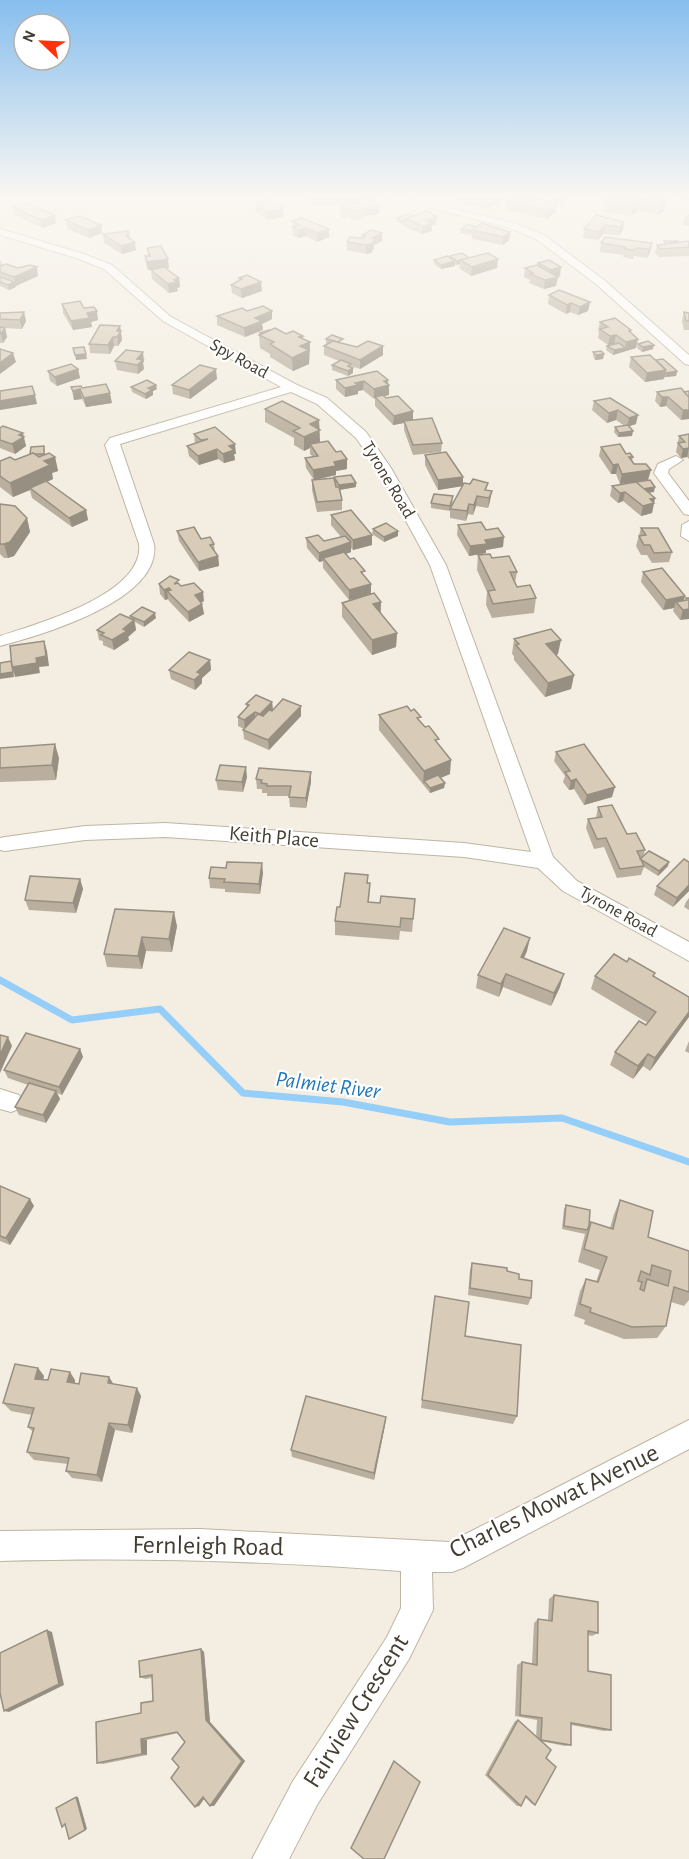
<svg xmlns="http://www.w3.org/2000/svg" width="689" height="1859" viewBox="0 0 689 1859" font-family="'Alegreya Sans',sans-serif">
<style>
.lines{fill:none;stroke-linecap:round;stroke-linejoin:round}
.stream{stroke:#95cef8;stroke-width:7}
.minor-casing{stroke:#beb6a3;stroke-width:2}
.minor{fill:#fff;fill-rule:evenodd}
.wall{fill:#baaf9e}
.shaded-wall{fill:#978f81}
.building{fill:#d8ccb8;stroke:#978f81;stroke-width:1.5;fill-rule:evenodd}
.labels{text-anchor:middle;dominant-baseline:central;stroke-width:4.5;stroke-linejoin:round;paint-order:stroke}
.far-street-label{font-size:18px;fill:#443d31;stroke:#fff}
.street-label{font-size:21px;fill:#443d31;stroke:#fff}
.water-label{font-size:22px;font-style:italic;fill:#2077ba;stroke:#fff}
.near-street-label{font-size:26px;fill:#443d31;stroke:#fff}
</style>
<rect width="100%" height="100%" fill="#f3eee1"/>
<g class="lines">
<polyline class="stream" points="0,980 72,1020 160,1009 243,1093 343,1102 450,1122 562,1118 689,1162"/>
<g class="minor-casing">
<g id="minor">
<polygon points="385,197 403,197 514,223 544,235 604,280 689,355 689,365 685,364 596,284 536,239 507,227"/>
<polygon points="633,197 651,197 682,206 677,209"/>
<path d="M0 229 84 254 112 265 171 317 297 385 327 398 366 432 391 468 446 565 553 857 577 881 689 942V961L563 891 538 868 464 857 165 837 85 840 5 851 0 850V838L5 837 85 826 165 823 464 843 531 852 430 565 377 468 356 438 317 404 291 392 120 444 154 544C162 600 42 635 0 646V636C37 624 145 594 139 544L105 445 110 438 281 387 163 321 104 269 76 258 0 235Z"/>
<polygon points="676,456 683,460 669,469 668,473 689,501 689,515 684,514 654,473 658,464"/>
<polygon points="689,521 689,541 681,536 682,525"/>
<polygon points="0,1089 19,1095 23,1102 19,1109 11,1112 0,1109"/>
<path d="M689 1420V1449L463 1568 452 1572H432L433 1610 409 1659 317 1805 289 1859H252L293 1781 387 1637 401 1608V1571C267 1561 134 1557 0 1561V1531L200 1529 450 1542Z"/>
</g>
</g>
<use href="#minor" class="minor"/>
</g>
<g class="wall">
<polygon points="308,197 357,198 379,214 365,216 365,219 351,220 350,217 342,218 340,212 340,205 310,205"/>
<polygon points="456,197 503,197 503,199 489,209 460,203 460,201 456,200"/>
<polygon points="552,197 566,197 564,201 559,204 557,204 556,211 547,219 506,210 507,202 550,202 551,198"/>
<polygon points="608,197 659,197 664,211 658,215 638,211 631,216 604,212 606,200"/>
<polygon points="684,197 689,197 689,201 683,200"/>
<polygon points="256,204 284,216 268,220 256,212"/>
<polygon points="12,207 56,223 43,228 14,215"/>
<polygon points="689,214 689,226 683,224 685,216"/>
<polygon points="414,216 437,216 436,224 432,225 432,231 422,234 405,227 405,226 397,222 397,218"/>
<polygon points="66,220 101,225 102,233 89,238 67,229"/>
<polygon points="292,221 329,229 329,237 317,242 306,236 299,238 293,236"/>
<polygon points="624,222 623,230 619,235 603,234 598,240 583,238 584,229"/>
<polygon points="477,227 510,232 509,240 503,245 472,239 472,234 471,235 460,233 461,229"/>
<polygon points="103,234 130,239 136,250 122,254 104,243"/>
<polygon points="362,235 382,241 374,245 374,248 371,253 366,254 347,250 347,242 362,238"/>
<polygon points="664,241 689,243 689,256 659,257 655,253 657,245 664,244"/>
<polygon points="601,243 652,243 650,252 647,258 634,256 633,259 623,257 624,255 600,252"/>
<polygon points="147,248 169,268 165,268 179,278 180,287 177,288 178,291 169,293 152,279 151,270 155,270 148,270 146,265 145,256 148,256"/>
<polygon points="450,256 469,258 497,268 471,276 459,268 460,264 456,265 455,264 455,266 441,269 434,264 434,260 450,258"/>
<polygon points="0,259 2,265 38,276 15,286 16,287 9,290 0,286"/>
<polygon points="538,263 560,276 557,277 556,286 544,289 529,283 530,280 524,277 525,268 538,265"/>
<polygon points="239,278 262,291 242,298 232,293 231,285 240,280"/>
<polygon points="549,295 590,302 588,311 578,315 570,312 566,314 548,304"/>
<polygon points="62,304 84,308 98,320 91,322 92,327 73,330 63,313"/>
<polygon points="247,311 272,311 272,319 262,324 263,330 245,337 217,325 217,316"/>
<polygon points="24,312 26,321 22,329 5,328 7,337 3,343 0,343 0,313"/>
<polygon points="684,312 689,313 689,330 684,330 682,321"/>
<polygon points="600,322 631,330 631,333 638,339 636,348 613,355 606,350 607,346 615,344 608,345 598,338 599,332 598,331"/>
<polygon points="120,326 122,340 118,346 114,346 110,354 90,353 89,344"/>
<polygon points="260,333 286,334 303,339 310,342 309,364 293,371 270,357 270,354 260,348 259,335 260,335"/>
<polygon points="326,339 357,347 383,346 383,355 360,369 351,366 351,368 353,368 353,373 348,376 332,370 332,365 339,361 324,355 324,346 327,344 326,344"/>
<polygon points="638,344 653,349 642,352 637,348"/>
<polygon points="593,352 604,354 603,359 595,360 593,356"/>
<polygon points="631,357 656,360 677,371 676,376 665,377 664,377 664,379 645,382 629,367"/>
<polygon points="115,361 144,361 143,363 144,369 138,374 117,370"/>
<polygon points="78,369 80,378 57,386 50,381 48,371"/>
<polygon points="217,379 190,399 173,394 172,385"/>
<polygon points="336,380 388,380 389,395 384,396 442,443 441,452 413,455 404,430 404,423 393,425 375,406 375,398 374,399 363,390 358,391 358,394 345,397 336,389"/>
<polygon points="71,387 82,388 112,403 86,407 82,399 74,400"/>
<polygon points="131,387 157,389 153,391 153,395 146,399 132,392"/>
<polygon points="689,391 681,420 666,406 660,407 655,401 657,392"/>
<polygon points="610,398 636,424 629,426 632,436 618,437 614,432 615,427 625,426 616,420 607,423 592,410 594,401"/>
<polygon points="265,409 319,420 320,442 347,469 336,471 336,475 314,480 306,468 305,458 313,457 310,454 310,448 304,451 294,445 294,438 265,422"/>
<polygon points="0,428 23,437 26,446 15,454 0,448"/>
<polygon points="194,434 236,454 234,454 235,460 224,463 218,459 199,465 189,456 187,446 195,443"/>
<polygon points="689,434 689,459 687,457 681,458 676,452 679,436"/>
<polygon points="44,446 45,455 55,457 58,471 52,473 53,479 47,482 86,510 88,520 72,527 32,498 30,490 13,497 0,487 0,461 15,460 30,454"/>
<polygon points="601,447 626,454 633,457 632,461 648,480 620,484 616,474 611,474 599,456"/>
<polygon points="425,455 463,477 463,486 438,490 425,465"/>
<polygon points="334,477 356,483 356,487 340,490 342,500 342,510 317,512 312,490 312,480 334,478"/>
<polygon points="612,486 654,492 648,493 655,498 652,513 641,516 623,501 618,503 610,496"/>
<polygon points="487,490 490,501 488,508 476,506 473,515 468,514 466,521 450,518 450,509"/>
<polygon points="453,501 450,511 431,508 431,503"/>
<polygon points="0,504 27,518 30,532 14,556 8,558 4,558 0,554"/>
<polygon points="331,515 372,535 372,545 353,550 351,548 351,552 346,554 364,577 371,594 349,600 323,568 323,561 319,562 307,548 306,538 324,541 341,537 331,525"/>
<polygon points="458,525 486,530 503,547 486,550 486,553 469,556 457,535"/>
<polygon points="641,528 672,552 669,562 652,563 647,555 641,555 636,546"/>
<polygon points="373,529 398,531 398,536 384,542 372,534"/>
<polygon points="177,531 214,544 215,552 218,556 219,566 199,571 179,541"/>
<polygon points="478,555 492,558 517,572 515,583 517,587 536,598 534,613 492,618 486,605 487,592 477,570"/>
<polygon points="643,572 685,596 684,600 685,600 686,598 689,598 680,620 673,611 674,608 663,610 641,582"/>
<polygon points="159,584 179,584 204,601 201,603 202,604 204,614 189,622 169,601 168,599 165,600 160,594"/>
<polygon points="381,602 381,614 397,633 396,647 372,655 342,617 342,603"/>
<polygon points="130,616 156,618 144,627 135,622 136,630 128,637 129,640 114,650 103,645 103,641 99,640 97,630 131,619"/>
<polygon points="514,639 558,654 556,655 574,675 571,689 545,697 514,660 514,656 512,654"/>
<polygon points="210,660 211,670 202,678 202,683 195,690 171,679 169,670"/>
<polygon points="272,702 273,710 301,716 269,750 244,739 243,730 244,729 238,726 238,717 247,708 246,704"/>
<polygon points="379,715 421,722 439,745 450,774 440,778 445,783 444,788 430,793 379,730"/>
<polygon points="0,748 59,758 56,780 0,782"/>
<polygon points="556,752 612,797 584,805 574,789 569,790 563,782 565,776 554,761"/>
<polygon points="311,772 311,782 306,808 290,807 289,796 267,796 267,793 262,793 262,789 257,789 256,779"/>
<polygon points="247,777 243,792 218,790 216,780"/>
<polygon points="598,807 645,850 643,857 668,866 658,876 644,867 641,875 617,878 604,847 594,849 586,828 588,819 596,818"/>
<polygon points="263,873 260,894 225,892 225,889 210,888 209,878"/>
<polygon points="368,875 368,883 370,883 369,902 380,903 415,899 412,932 400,931 399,940 335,935 335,921 340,907"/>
<polygon points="80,879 83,889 76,913 29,910 25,900"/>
<polygon points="657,886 689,891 673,907 654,895"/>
<polygon points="689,898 689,910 684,907 686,902"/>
<polygon points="115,909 177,926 172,952 146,951 142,969 107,967 104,954"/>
<polygon points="527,951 524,958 560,987 551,1006 503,987 499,997 476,988 478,975"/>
<polygon points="627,962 655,973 653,977 689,997 650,1071 643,1066 633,1079 610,1065 615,1052 648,1023 591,989 595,976"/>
<polygon points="689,1041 689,1053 685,1051"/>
<polygon points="80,1049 83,1057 62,1095 57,1093 60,1099 46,1123 19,1115 15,1107 28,1085 8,1078 4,1070"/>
<polygon points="0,1186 34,1206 10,1245 0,1241"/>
<polygon points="620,1200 648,1237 689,1251 689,1300 684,1306 671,1302 666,1326 657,1338 624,1339 584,1324 585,1320 574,1316 580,1291 586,1279 596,1282 600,1270 578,1262 585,1234 562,1229 564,1209 566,1205 589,1226 591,1222 610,1228 614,1214"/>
<polygon points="472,1263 507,1271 519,1279 531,1298 528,1305 468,1295 470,1270"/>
<polygon points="435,1296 465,1336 517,1416 513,1424 421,1408"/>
<polygon points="38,1368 44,1376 43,1380 75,1380 75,1383 79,1384 109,1377 113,1384 141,1396 132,1433 115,1430 102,1482 72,1478 66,1471 68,1464 34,1460 27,1452 33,1432 28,1427 32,1415 11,1411 3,1403"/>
<polygon points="385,1425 374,1480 292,1457 291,1450"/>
<polygon points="554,1595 598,1633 592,1636 588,1635 588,1671 611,1730 604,1731 571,1725 571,1745 565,1746 540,1741 546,1758 535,1805 532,1804 525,1797 521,1806 517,1806 485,1775 515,1721 518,1720 536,1738 537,1720 515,1716 517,1665 522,1662 532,1664 534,1623 538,1619 548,1620 549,1599"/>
<polygon points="201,1649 204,1652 210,1722 245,1761 214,1806 204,1799 199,1806 195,1807 179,1767 185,1742 178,1733 147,1740 147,1755 103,1764 97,1763 153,1701 152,1678 145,1679 140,1677"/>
</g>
<g class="shaded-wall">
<polygon points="494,197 503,197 503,199 489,209 489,201"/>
<polygon points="564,197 566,197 564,201 559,204 559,200"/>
<polygon points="357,199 357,203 351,205 351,200"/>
<polygon points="640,199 638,211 631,216 633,204"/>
<polygon points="666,199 664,211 658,215 660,203"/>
<polygon points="557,203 556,211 547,219 548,210"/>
<polygon points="379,206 379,214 365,216 365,211 364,208"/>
<polygon points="283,208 284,216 268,220 268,212"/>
<polygon points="55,215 56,223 43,228 41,220"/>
<polygon points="437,216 436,224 432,225 432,231 422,234 423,226 425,220"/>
<polygon points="624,222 623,230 619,235 620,227"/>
<polygon points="101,225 102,233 89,238 88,230"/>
<polygon points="605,225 603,234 598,240 599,232"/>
<polygon points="305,228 306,236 299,238 298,230"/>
<polygon points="329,229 329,237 317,242 317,233"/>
<polygon points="129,231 130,240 135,242 136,250 122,254 121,246"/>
<polygon points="510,232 509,240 503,245 503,237"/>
<polygon points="382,233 382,241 374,245 374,248 371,253 366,254 366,245 372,238"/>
<polygon points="652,243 650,252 647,258 649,249"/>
<polygon points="168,259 169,268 148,270 147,262"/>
<polygon points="498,259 497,268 471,276 472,267"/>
<polygon points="460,260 460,264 456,265 457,261"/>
<polygon points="455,261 455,266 441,269 441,265"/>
<polygon points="37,267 38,276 16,286 14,277"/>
<polygon points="561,267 560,276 549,279 551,270"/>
<polygon points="558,277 556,286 544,289 545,280"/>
<polygon points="179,278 180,287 177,288 178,291 169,293 168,284 174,280"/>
<polygon points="15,282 16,287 9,290 8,285"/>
<polygon points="261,282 262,291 242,298 241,289"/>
<polygon points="590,302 588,311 578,315 580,307"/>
<polygon points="571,303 570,312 566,314 567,305"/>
<polygon points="97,311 98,320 91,322 92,327 73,330 71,321 87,313"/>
<polygon points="272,311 272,319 262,324 263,330 245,337 244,328 255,318"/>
<polygon points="24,312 26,321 22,329 20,320"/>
<polygon points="120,326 122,340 118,346 117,331"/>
<polygon points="5,328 7,337 3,343 1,334"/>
<polygon points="616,335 614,344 608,345 610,336"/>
<polygon points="303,336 303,345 310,342 309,364 293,371 292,358 299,337"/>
<polygon points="113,337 114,346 110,354 108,345"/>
<polygon points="638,339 636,348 613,355 614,350 625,348 626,342"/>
<polygon points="654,345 653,349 642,352 643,347"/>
<polygon points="383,346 383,355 360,369 360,360"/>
<polygon points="143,352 144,361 143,363 144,369 138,374 137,359"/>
<polygon points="13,353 16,362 0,374 0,363"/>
<polygon points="86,354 87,359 76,360 75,355"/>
<polygon points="604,354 603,359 595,360 596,355"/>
<polygon points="353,368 353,373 348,376 348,371"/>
<polygon points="78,369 80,378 57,386 55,377"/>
<polygon points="216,369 217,379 190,399 189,390"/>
<polygon points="666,370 664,379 645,382 647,373"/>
<polygon points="677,371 676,376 665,377 666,373"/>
<polygon points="388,380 387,386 389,385 389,395 376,398 375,397 375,398 374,399 374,389 384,381"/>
<polygon points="364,381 363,390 358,391 358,394 345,397 345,388 355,383"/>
<polygon points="156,385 157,389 153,391 153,395 146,399 145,394 148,388"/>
<polygon points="80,389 82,399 74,400 73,391"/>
<polygon points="110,393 112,403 86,407 84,398"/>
<polygon points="35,395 37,404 0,410 0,401"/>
<polygon points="662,397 668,397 666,406 660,407"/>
<polygon points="618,410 616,420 607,423 609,413"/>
<polygon points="683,410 689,410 689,419 681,420"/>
<polygon points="413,411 413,421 404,421 404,423 393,425 394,416"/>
<polygon points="638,415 636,424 627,427 629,418"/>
<polygon points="319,420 320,443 310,444 310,448 304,451 304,437 310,424"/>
<polygon points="633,431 632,436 618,437 619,433"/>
<polygon points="23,433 26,446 15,454 12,444 19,435"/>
<polygon points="235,444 236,454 234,454 235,460 224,463 223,454 229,446"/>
<polygon points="689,448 687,457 681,458 683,449"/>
<polygon points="217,449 218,459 199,465 198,456"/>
<polygon points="55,457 58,471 52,473 53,479 31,489 30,488 30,490 13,497 10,483 44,461"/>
<polygon points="347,459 347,469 336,471 336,475 314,480 313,470 334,462"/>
<polygon points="618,464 616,474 611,474 613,465"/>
<polygon points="651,470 648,480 620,484 622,474"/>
<polygon points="463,477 463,486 438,490 438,480"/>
<polygon points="356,483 356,487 339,490 339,485"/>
<polygon points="655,487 654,492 638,494 639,489"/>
<polygon points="492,491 490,501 488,508 489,498"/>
<polygon points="625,492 623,501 618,503 620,493"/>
<polygon points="477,496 476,506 473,515 474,505"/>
<polygon points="655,498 652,513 641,516 643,506 650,499"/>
<polygon points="469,504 468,514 466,521 467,511"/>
<polygon points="86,510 88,520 72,527 69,518"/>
<polygon points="27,518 30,532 14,556 8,558 4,544"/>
<polygon points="398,531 398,536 384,542 384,537"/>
<polygon points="372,535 372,545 353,550 353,540"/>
<polygon points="504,537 503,547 486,550 486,553 469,556 470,546 485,540"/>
<polygon points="351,542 351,552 325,561 323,558 323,561 319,562 319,553"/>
<polygon points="218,556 219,566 199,571 198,562"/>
<polygon points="371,584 371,594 349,600 349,590"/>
<polygon points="169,588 170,594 167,591 168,599 165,600 164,590"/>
<polygon points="203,592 204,601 196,605 195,595"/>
<polygon points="685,596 682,606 676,602 674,608 663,610 666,600"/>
<polygon points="381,602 380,616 373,604"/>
<polygon points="202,604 204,614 189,622 188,612"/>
<polygon points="689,609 689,619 680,620 683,610"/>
<polygon points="155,613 156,618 144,627 144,622"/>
<polygon points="134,620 136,630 128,637 129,640 114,650 112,640"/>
<polygon points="397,633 396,647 372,655 372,640"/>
<polygon points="561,640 558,654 544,659 546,644"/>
<polygon points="44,641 47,651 49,666 39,667 40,673 15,677 13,669 14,677 0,679 0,674 11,661 36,658"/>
<polygon points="210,660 211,670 202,678 202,683 195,690 194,680 197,672"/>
<polygon points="574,675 571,689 545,697 548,683"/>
<polygon points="272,702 273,712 261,724 260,714"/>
<polygon points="301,706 301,716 269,750 268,740"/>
<polygon points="255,712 255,722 245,729 244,720"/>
<polygon points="55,744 59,758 56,780 52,765"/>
<polygon points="451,760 450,774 426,784 424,781 423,785 424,771"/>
<polygon points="246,767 247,777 243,792 242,782"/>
<polygon points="311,772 311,782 306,808 306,798"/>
<polygon points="576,779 574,789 569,790 571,781"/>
<polygon points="445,783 444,788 430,793 430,788"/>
<polygon points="615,787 612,797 584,805 587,795"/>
<polygon points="669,862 668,866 658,876 659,871"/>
<polygon points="262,863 263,873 260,894 259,884"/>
<polygon points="80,879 83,889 76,913 73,903"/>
<polygon points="689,885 689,891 673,907 677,898"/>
<polygon points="174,912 177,926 172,952 169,939"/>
<polygon points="142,937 146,951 142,969 138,956"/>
<polygon points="530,938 527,951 518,970 521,957"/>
<polygon points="506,974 503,987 499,997 501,984"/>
<polygon points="564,974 560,987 551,1006 554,993"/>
<polygon points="689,1012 689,1017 650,1071 655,1058"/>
<polygon points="8,1037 12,1046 0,1073 0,1055"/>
<polygon points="80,1049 83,1057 62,1095 59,1087"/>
<polygon points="648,1054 643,1066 633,1079 638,1066"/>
<polygon points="56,1091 60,1099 46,1123 43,1115"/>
<polygon points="30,1199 34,1206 10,1245 6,1238"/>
<polygon points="38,1368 44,1376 41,1387 35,1379"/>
<polygon points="70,1372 75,1380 73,1390 67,1382"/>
<polygon points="109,1377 114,1385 108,1383"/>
<polygon points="137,1388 141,1396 132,1433 128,1425"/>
<polygon points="386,1417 385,1425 374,1480 374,1473"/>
<polygon points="109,1423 115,1430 102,1482 97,1475"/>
<polygon points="47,1630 52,1632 64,1685 9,1712 4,1711"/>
<polygon points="201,1649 204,1652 210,1722 245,1761 214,1806 210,1806 206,1720"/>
<polygon points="141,1739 147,1740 147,1755 142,1754"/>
<polygon points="206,1796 199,1806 195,1807 203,1797"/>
<polygon points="76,1797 78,1797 87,1829 69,1839"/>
</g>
<g class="building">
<polygon points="349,197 354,197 358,198 351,200 346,199 346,198"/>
<polygon points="357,197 375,197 379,206 364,208 365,211 351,211 350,209 342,209 340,204 359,203"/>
<polygon points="470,197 494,197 489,201"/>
<polygon points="513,197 526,197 557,203 548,210 507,202"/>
<polygon points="552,197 564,197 559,200 551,198"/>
<polygon points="609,197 659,197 666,199 660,203 640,199 633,204 606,200"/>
<polygon points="271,200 283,208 268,212 256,204"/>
<polygon points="25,202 55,215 41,220 12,207"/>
<polygon points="427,211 437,216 425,220 432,223 423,226 405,219"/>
<polygon points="409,214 414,216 405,219 405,222 397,218"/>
<polygon points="596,215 624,222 620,227 605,225 599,232 584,229"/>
<polygon points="79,216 101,225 88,230 66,220"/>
<polygon points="302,218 329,229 317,233 305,228 298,230 293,227 300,225 292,221"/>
<polygon points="482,223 510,232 503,237 472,230"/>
<polygon points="467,224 477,227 471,231 461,229"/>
<polygon points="371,230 382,233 372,238 375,239 371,244 366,245 347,242 350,237 363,238 365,236 362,235"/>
<polygon points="129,231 126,236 135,242 121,246 103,234"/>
<polygon points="605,237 652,243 649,249 636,248 634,250 625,249 626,247 601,243"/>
<polygon points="664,241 678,241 679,242 666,244"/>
<polygon points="688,241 689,243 689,247 660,249 657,245"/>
<polygon points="161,246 168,259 147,262 145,256 150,256 147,248"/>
<polygon points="462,253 469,258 457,261 450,256"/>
<polygon points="488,253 498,259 472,267 460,260"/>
<polygon points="447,256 455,261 441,265 434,260"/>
<polygon points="549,260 561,267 551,270 538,263"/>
<polygon points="6,264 18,268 30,265 37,267 14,277 0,272 0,266"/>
<polygon points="537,265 558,277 545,280 530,274 533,273 525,268"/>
<polygon points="164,267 179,278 174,280 177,282 168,284 151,270"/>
<polygon points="247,275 261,282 241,289 231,285 242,279 239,278"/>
<polygon points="0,277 15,282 8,285 0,282"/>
<polygon points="559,290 590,302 580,307 571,303 567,305 549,295"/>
<polygon points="80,301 84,308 94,307 97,311 87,313 90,318 71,321 62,304"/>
<polygon points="263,306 272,311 255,318 262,321 244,328 217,316 242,308 247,311"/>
<polygon points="24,312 20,320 0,319 0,313"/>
<polygon points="684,312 689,313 689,321 686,321"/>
<polygon points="615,318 631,330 629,331 638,339 626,342 616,335 610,336 600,329 608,327 600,322"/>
<polygon points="100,325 120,326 117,331 121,331 117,337 113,337 108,345 89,344"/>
<polygon points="0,327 5,328 1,334 0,334"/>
<polygon points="275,328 286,334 293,331 303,336 299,337 310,342 300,346 309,350 292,358 270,344 274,342 259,335"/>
<polygon points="269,330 270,330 262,334 260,333"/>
<polygon points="332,335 343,339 338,342 326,339"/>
<polygon points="333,341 357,347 368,341 383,346 360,360 324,346"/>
<polygon points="648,341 654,345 643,347 638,344"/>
<polygon points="619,343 625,348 614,350 607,346"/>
<polygon points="84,347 86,354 75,355 73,348"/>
<polygon points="0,349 13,353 0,363"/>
<polygon points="126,350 143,352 137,359 143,360 137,365 115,361"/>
<polygon points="601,351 604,354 596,355 593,352"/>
<polygon points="650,355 666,370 647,373 631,357"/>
<polygon points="663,359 677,371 666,373 665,372 666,370 656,360"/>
<polygon points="341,360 351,364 348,366 353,368 348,371 332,365"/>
<polygon points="71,364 78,369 55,377 48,371"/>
<polygon points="200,365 216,369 189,390 172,385"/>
<polygon points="377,371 388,380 384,381 389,385 374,389 364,381 355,383 358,385 345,388 336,380"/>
<polygon points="147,380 156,385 148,388 152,390 145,394 131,387"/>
<polygon points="106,384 110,393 84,398 80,389 73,391 71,387 81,386 82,388"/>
<polygon points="32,386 35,395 0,401 0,391"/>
<polygon points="681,388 689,397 689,410 683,410 668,397 662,397 657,392"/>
<polygon points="689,391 689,397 684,392"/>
<polygon points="383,395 386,398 398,396 413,411 394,416 375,397"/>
<polygon points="610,398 638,415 629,418 618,410 609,413 594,401"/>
<polygon points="282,401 319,420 310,424 320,430 304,437 293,431 300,428 265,409"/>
<polygon points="432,418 442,443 413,445 404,421"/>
<polygon points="628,425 633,431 619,433 615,427"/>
<polygon points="3,426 23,433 19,435 24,437 12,444 0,440 0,428"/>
<polygon points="215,427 235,444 229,446 234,450 223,454 217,449 198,456 187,446 208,439 201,440 194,434"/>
<polygon points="689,434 689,448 683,449 678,443 685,442 679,436"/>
<polygon points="328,441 336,452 341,451 347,459 334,462 336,466 313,470 305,458 318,456 310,444"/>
<polygon points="620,444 626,454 630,453 633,457 629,457 634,464 646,464 651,470 622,474 618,464 613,465 601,447"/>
<polygon points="44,446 44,454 35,454 33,453 30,454 31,447"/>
<polygon points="446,452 463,477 438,480 425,455"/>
<polygon points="33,453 39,457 49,453 55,457 44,461 50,465 10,483 0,476 0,461 10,457 15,460"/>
<polygon points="351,475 356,483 339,485 334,477"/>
<polygon points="334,478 336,487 339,487 342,500 317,502 312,480"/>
<polygon points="473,479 488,483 485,490 492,491 489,498 477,496 474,505 469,504 467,511 450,509 464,483 470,484"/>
<polygon points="650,480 655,487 643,489 636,482"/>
<polygon points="46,481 86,510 69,518 30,488"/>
<polygon points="636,482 655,498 650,499 654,503 643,506 625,492 620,493 612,486"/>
<polygon points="434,494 453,496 450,506 431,503"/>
<polygon points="0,504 15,506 27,518 10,542 4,544 0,544"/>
<polygon points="351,510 372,535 353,540 331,515"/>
<polygon points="481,522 486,530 498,528 504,537 485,540 487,544 470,546 458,525"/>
<polygon points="386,523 398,531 384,537 373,529"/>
<polygon points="194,527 201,539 210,537 214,544 210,545 218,556 198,562 177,531"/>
<polygon points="641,528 658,528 672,552 654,553 650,545 644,545 639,536 646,535"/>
<polygon points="318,535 324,541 345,536 351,542 319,553 306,538"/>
<polygon points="344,552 350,559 354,558 365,571 361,572 371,584 349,590 323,558"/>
<polygon points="490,554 492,558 509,556 517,572 510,572 517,587 530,585 536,598 493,604 488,591 495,590 478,555"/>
<polygon points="662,568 685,596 666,600 643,572"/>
<polygon points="170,576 179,580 174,584 178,583 181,586 194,583 203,592 195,595 202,604 188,612 167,591 171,590 169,588 164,590 159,584"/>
<polygon points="374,593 381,602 373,604 397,633 372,640 342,603"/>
<polygon points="686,598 689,598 689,609 683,610 676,602 687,600"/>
<polygon points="142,607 155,613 144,622 130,616"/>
<polygon points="120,614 134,620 123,629 127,631 112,640 101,635 104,633 97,630"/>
<polygon points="551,629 561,640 546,644 574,675 548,683 516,645 519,644 514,639"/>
<polygon points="44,641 46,656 36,658 37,663 12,667 10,646"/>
<polygon points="189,652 210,660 197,672 201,674 194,680 169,670"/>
<polygon points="11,661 13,672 0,674 0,663"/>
<polygon points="256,695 272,702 260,714 255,712 244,720 238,717 249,705 246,704"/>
<polygon points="283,699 301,706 268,740 243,730 258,714 263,716 269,710 272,711"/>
<polygon points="407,706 411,711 414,709 421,717 417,718 425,727 429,726 439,739 435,740 451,760 424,771 379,715"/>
<polygon points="55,744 52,765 0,768 0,748"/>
<polygon points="584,744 615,787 587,795 576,779 571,781 565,772 570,771 556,752"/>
<polygon points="220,765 246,767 242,782 216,780"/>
<polygon points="259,768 311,772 306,798 289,797 291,786 267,786 267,784 261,783 262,780 256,779"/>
<polygon points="438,775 445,783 430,788 424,781"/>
<polygon points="612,805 627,834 636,833 645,850 637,851 644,866 620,869 606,838 597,839 588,819 602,817 598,807"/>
<polygon points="649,851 669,862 659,871 640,859"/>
<polygon points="684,859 689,862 689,885 677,898 657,886"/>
<polygon points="227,862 262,863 259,884 224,882 225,879 209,878 211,867 226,868"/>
<polygon points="345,873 368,875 367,883 370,883 368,902 380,903 381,896 415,899 413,919 401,918 400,927 335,921 337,907 340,907"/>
<polygon points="30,876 80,879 73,903 25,900"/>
<polygon points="115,909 174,912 169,939 142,937 138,956 104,954"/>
<polygon points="504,928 530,938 521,957 564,974 554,993 506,974 501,984 478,975"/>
<polygon points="614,954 627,962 629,958 655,973 653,976 689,997 689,1012 655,1058 648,1054 638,1066 615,1052 639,1021 646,1025 656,1012 595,976"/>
<polygon points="26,1033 80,1049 59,1087 4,1070"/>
<polygon points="0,1035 8,1037 0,1055"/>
<polygon points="29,1083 56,1091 43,1115 15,1107"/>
<polygon points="0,1186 30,1199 6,1238 0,1236"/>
<path d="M620 1200 653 1211 648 1237 689 1251V1292L674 1287 666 1326 632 1327 590 1312 591 1308 580 1304 586 1279 598 1282 607 1257 584 1249 591 1222 613 1229ZM652 1265 671 1271 668 1286 647 1279 644 1291 640 1289 642 1282 638 1281 641 1271 650 1275Z"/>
<polygon points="566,1205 590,1210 589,1226 587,1230 564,1226"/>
<polygon points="472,1263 507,1268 507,1271 519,1274 519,1279 532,1281 531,1298 470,1288"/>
<polygon points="435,1296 469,1302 465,1336 521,1345 517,1416 422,1400"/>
<polygon points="15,1364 38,1368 35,1379 48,1380 51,1369 70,1372 67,1382 79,1384 81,1373 109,1377 108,1383 137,1388 128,1425 109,1423 97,1475 66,1471 69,1458 27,1452 34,1428 28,1427 34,1408 3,1403"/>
<polygon points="306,1396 386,1417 374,1473 291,1450"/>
<polygon points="554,1595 598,1602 598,1633 588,1631 588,1671 611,1675 611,1730 571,1723 571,1745 541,1740 542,1718 520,1715 522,1662 537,1665 538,1619 552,1621"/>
<polygon points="47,1630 59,1684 4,1711 0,1693 0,1653"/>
<polygon points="201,1649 206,1720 242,1761 210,1806 203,1797 195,1807 171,1778 179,1767 172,1759 185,1742 177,1732 141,1739 142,1754 97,1763 96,1722 141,1713 141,1703 153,1701 152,1675 140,1677 139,1661"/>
<polygon points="518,1720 551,1750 546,1758 556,1767 535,1805 526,1796 521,1806 488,1775"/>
<polygon points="394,1761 420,1782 384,1859 364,1859 351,1848"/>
<polygon points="76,1797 85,1830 69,1839 65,1824 62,1827 56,1808"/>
</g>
<linearGradient id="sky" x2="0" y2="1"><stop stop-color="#87beee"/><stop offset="0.43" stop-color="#faf7f2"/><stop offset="1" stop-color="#faf7f2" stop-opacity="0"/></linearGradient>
<rect width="689" height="457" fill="url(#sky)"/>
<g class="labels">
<g class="far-street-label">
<text transform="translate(239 359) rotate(29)">Spy Road</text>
<text transform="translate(388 480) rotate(59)">Tyrone Road</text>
<text transform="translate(618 912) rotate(29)">Tyrone Road</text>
</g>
<g class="street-label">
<text transform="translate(274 837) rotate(5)">Keith Place</text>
</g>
<g class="water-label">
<text transform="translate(328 1085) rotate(7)">Palmiet River</text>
</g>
<g class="near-street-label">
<text transform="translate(554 1501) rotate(-26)">Charles Mowat Avenue</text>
<text transform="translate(208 1546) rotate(1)">Fernleigh Road</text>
<text transform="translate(356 1711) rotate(-58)">Fairview Crescent</text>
</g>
</g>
<g transform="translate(42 42) rotate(293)"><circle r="28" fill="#ffffff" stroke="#b4b1ad" stroke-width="1.5"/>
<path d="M0-4.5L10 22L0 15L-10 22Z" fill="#ff340c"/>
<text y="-9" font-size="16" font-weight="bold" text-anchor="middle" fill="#443d31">N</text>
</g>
</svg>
